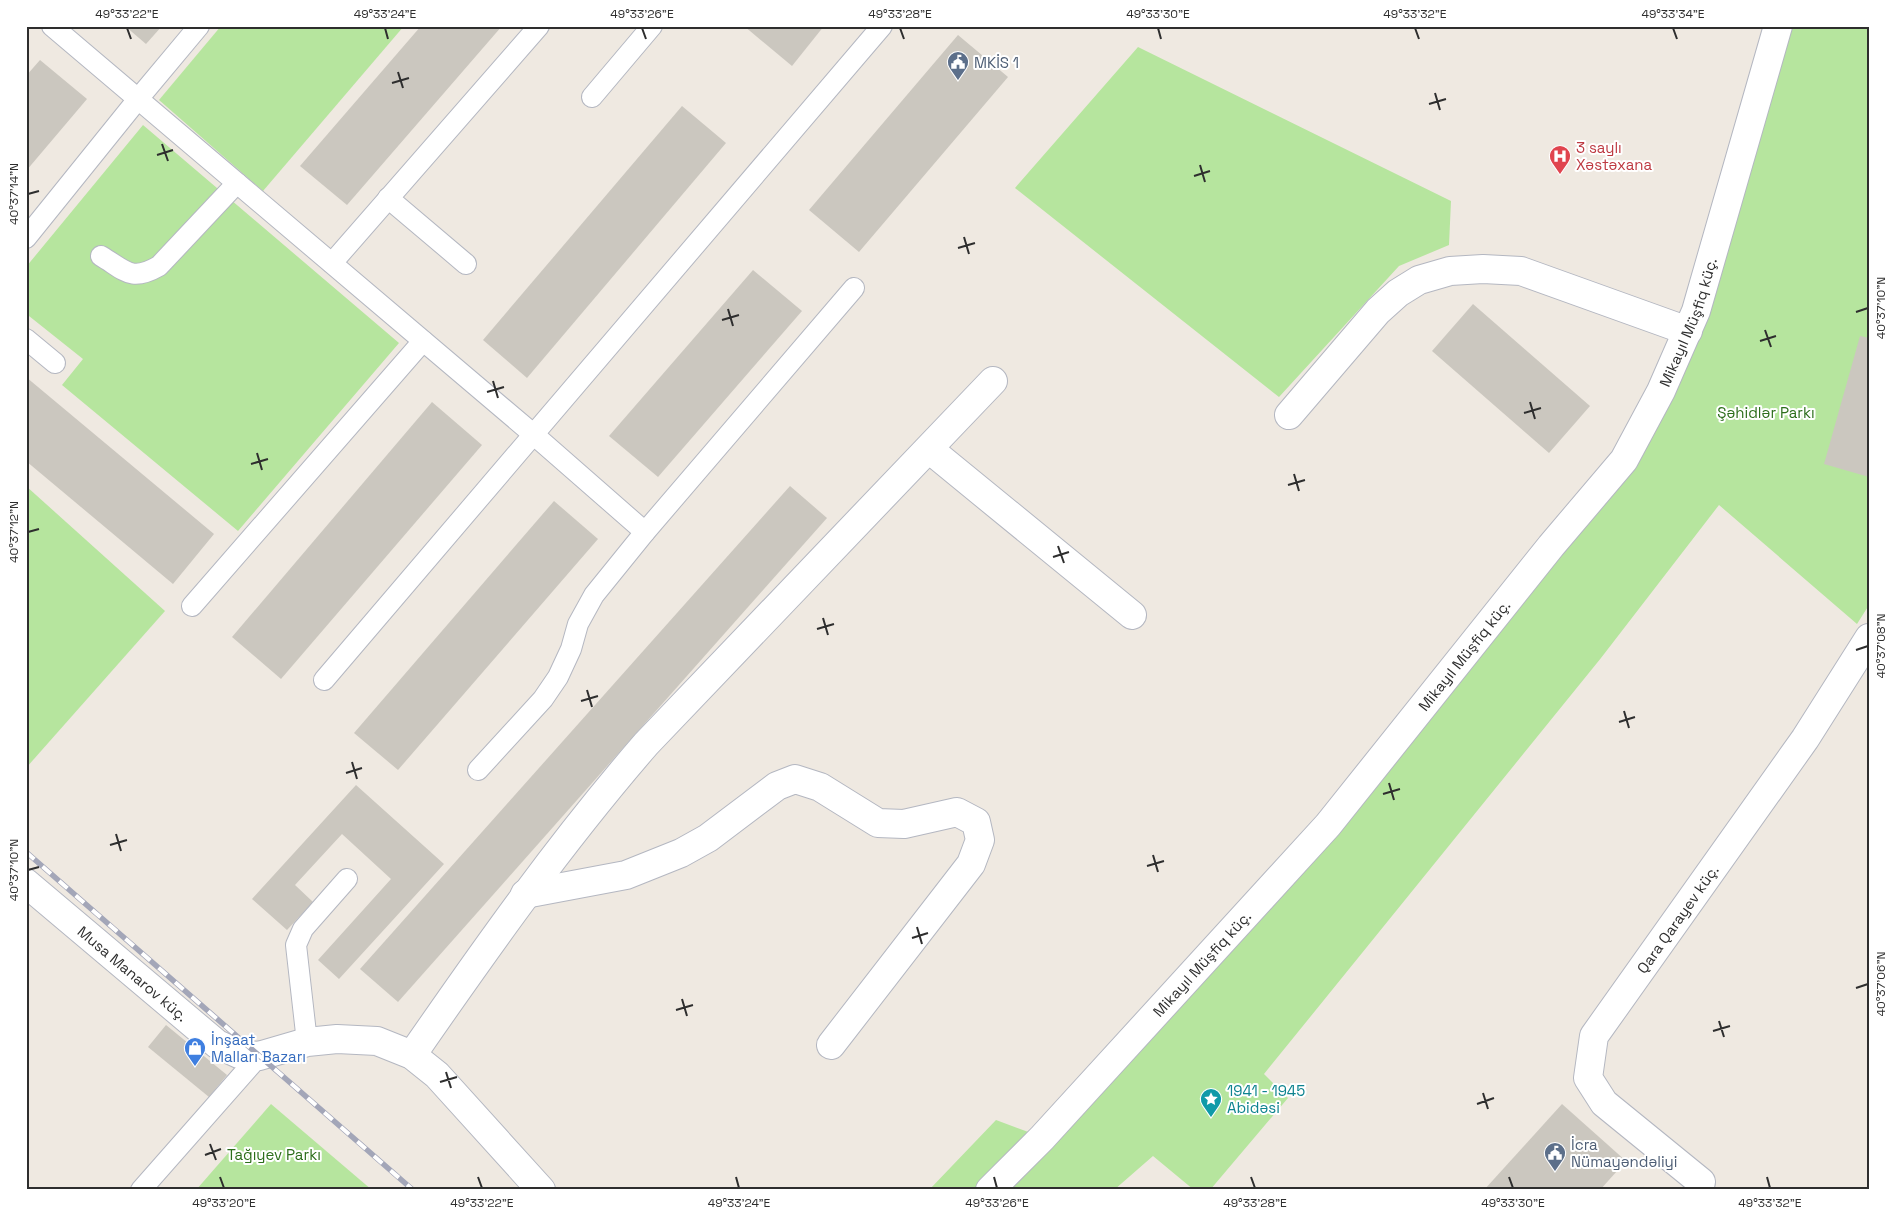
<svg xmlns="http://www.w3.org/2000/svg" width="1895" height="1216" viewBox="0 0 1895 1216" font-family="'Space Grotesk',sans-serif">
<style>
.green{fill:#b6e59e}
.building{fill:#cbc7bf}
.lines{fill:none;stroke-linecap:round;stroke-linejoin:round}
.lane-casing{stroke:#b4b7c1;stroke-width:22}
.street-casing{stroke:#b4b7c1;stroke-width:30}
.lane{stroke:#fff;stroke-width:20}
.street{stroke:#fff;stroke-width:28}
.rail-casing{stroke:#a3a6b8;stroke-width:5.5}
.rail{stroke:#fff;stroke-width:4;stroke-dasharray:11;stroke-linecap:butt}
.ticks{fill:none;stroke:#2e2e2e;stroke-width:2}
.labels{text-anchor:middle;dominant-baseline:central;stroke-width:4;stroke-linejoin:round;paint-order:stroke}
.service-label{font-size:15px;fill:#4e5e75;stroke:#fff;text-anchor:start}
.health-label{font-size:15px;fill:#be3a42;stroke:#fff;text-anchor:start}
.street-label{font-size:15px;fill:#2e2e2e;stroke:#fff}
.park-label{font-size:15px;fill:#2c6e1b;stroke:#fff}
.shop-label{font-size:15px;fill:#366cbe;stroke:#fff;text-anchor:start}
.culture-label{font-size:15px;fill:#0d838f;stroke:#fff;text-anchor:start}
.neatline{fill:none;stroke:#2e2e2e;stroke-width:2}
.ticks-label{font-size:12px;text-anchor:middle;fill:#2e2e2e}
</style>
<rect width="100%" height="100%" fill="#efe9e1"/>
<g class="green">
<polygon points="221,26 404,26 263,191 159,100"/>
<polygon points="1770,26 1869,26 1869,605 1857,624 1719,505 1601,658 1264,1074 1288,1098 1210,1190 1194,1190 1153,1156 1114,1190 929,1190 996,1120 1042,1137 1328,825 1661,391"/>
<polygon points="1138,47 1451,201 1449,245 1399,266 1279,397 1015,188"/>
<polygon points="143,125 399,343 238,531 62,385 83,359 29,316 26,312 26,267"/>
<polygon points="26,486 165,611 26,768"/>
<polygon points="271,1104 372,1190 196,1190"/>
</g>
<g class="building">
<polygon points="125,26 162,26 146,44"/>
<polygon points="421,26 502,26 347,205 300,166"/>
<polygon points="744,26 824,26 792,66"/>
<polygon points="958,35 1008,77 859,252 809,210"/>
<polygon points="40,60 87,99 26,171 26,76"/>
<polygon points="682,106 726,143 527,378 483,340"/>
<polygon points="753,270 802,311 658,477 609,436"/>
<polygon points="1473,304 1590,406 1549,453 1432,351"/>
<polygon points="1860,336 1869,338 1869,477 1824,464"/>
<polygon points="26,377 214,534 173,584 26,461"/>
<polygon points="432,402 482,445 281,679 232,637"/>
<polygon points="790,486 827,518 398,1002 360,969"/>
<polygon points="554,501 598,539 398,770 354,733"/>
<polygon points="356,785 444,864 339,979 318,960 391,879 342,834 295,885 313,902 287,930 252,899"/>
<polygon points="166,1025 227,1075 209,1097 148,1047"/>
<polygon points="1562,1104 1626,1161 1600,1190 1484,1190"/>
</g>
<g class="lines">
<g class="lane-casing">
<g id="lane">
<polyline points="52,26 533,434 645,532"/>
<polyline points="592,97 652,26"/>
<polyline points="388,198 466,264"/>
<polyline points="26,238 138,99 199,26"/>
<path d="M101 256C126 271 131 282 159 266L237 183"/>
<polyline points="332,263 539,26"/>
<polyline points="26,339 55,363"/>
<polyline points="192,606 423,341"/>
<polyline points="324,680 882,26"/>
<polyline points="478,770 543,699 558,677 571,649 578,624 594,595 645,532 854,288"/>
<polyline points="307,1042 296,945 303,929 347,879"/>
<polyline points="141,1190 259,1056"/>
</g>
</g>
<g class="street-casing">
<g id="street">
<polyline points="1289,415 1378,311 1398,293 1419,280 1450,271 1483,269 1521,271 1688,331"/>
<polyline points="929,449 1132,615"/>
<path id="s1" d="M26 883 217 1044 239 1054 259 1056 307 1042 337 1039 377 1041 412 1055 437 1075 541 1190"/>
<polyline points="525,894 626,875 681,853 708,838 777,786 795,779 820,787 878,823 904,824 957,812 976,822 980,840 971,864 831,1045"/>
<path d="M412 1055C486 948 561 842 646 744L993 381"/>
<path id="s2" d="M1701 1182 1604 1103 1588 1078 1594 1036 1805 739 1869 638"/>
<path id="s3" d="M990 1190 1042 1138 1328 825 1551 546 1624 460 1661 391 1696 311 1778 26"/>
</g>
</g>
<use href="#lane" class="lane"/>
<use href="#street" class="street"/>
<g class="rail-casing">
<polyline id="rail" points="26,852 413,1190"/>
</g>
<use href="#rail" class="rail"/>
</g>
<path class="ticks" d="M127 28 131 39M385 28 388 39M642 28 646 39M900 28 904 39M1158 28 1161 39M1415 28 1419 39M1673 28 1677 39M398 72 403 88M392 83 409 78M1435 93 1440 110M1429 104 1446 99M162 144 168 161M157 155 173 150M1200 165 1205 182M1194 176 1210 171M28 194 39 191M964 237 969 254M958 248 975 243M728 309 733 326M1856 312 1868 308M722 320 739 315M1765 330 1771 347M1760 341 1776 336M493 381 498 398M487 392 504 387M1530 402 1535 419M1524 413 1541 408M257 453 262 470M251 464 268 459M1294 474 1299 491M1288 485 1305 480M28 532 39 529M1058 546 1064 563M1053 557 1069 552M823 618 828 635M817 629 834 624M1856 650 1868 646M587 690 592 707M581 701 598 696M1624 711 1629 728M1619 722 1635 717M352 762 357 779M346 773 362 768M1389 783 1394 800M1383 794 1400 789M116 834 121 851M110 845 127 840M1153 855 1158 872M1147 866 1164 861M28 870 39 867M917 927 922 944M912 938 928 933M1856 988 1868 984M682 999 687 1016M676 1010 693 1005M1719 1021 1724 1037M1713 1031 1730 1026M446 1072 451 1088M440 1082 457 1077M1483 1093 1488 1109M1477 1104 1494 1098M210 1144 216 1160M205 1155 221 1149M220 1177 224 1188M478 1177 482 1188M736 1177 739 1188M994 1177 997 1188M1251 1177 1255 1188M1509 1177 1513 1188M1767 1177 1770 1188"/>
<defs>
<g id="civic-pin" transform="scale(1.125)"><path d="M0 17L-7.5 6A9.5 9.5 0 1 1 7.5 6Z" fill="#5c6f8a" stroke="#fff"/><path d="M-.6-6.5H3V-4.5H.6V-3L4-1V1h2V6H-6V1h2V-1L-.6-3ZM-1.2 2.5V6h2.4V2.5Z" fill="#fff"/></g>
<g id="hospital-pin" transform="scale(1.125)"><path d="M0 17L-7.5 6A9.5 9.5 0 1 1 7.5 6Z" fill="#e0444e" stroke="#fff"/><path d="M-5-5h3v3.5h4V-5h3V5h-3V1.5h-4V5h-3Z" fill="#fff"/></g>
<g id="shop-pin" transform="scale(1.125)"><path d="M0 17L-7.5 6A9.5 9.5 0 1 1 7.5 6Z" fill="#3f7fe0" stroke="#fff"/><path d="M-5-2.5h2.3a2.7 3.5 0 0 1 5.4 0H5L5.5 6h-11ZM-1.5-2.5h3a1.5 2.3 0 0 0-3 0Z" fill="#fff"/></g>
<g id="sight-pin" transform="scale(1.125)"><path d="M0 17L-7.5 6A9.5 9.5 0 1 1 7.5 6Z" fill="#0f9aa8" stroke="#fff"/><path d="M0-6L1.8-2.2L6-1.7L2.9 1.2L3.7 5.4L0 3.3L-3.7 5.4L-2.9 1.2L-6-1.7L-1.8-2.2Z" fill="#fff"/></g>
</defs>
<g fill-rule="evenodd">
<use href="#civic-pin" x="958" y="62"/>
<use href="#hospital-pin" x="1560" y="156"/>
<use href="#shop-pin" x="195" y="1048"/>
<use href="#sight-pin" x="1211" y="1099"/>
<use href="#civic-pin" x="1555" y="1153"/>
</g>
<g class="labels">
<g class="service-label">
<text x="974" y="62">MKİS 1</text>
<text x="1571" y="1144">İcra<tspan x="1571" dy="17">Nümayəndəliyi</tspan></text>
</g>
<g class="health-label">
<text x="1576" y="147">3 saylı<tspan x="1576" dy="17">Xəstəxana</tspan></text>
</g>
<g class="street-label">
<text stroke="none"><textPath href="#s3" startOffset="1120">Mikayıl Müşfiq küç.</textPath></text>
<text stroke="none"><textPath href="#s3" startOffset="715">Mikayıl Müşfiq küç.</textPath></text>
<text stroke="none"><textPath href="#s2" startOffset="341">Qara Qarayev küç.</textPath></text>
<text stroke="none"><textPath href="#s3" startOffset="310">Mikayıl Müşfiq küç.</textPath></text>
<text stroke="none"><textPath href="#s1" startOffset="140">Musa Manarov küç.</textPath></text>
</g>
<g class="park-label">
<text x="1766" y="412">Şəhidlər Parkı</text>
<text x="274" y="1154">Tağıyev Parkı</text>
</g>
<g class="shop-label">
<text x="211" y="1039">İnşaat<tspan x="211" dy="17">Malları Bazarı</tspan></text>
</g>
<g class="culture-label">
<text x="1227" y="1090">1941 - 1945<tspan x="1227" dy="17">Abidəsi</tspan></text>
</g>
</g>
<rect width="1895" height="1216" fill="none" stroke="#ffffff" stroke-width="55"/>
<rect x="28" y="28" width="1840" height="1160" class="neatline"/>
<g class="ticks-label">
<text x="127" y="18">49°33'22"E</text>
<text x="385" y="18">49°33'24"E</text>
<text x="642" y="18">49°33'26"E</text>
<text x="900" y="18">49°33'28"E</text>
<text x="1158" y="18">49°33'30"E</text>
<text x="1415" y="18">49°33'32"E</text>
<text x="1673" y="18">49°33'34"E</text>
<text transform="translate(14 194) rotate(-90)" y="4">40°37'14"N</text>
<text transform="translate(1881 308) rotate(-90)" y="4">40°37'10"N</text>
<text transform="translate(14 532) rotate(-90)" y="4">40°37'12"N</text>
<text transform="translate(1881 646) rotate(-90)" y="4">40°37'08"N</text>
<text transform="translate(14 870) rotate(-90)" y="4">40°37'10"N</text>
<text transform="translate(1881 984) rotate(-90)" y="4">40°37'06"N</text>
<text x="224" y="1207">49°33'20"E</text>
<text x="482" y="1207">49°33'22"E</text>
<text x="739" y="1207">49°33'24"E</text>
<text x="997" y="1207">49°33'26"E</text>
<text x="1255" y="1207">49°33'28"E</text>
<text x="1513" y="1207">49°33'30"E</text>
<text x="1770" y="1207">49°33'32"E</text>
</g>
</svg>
